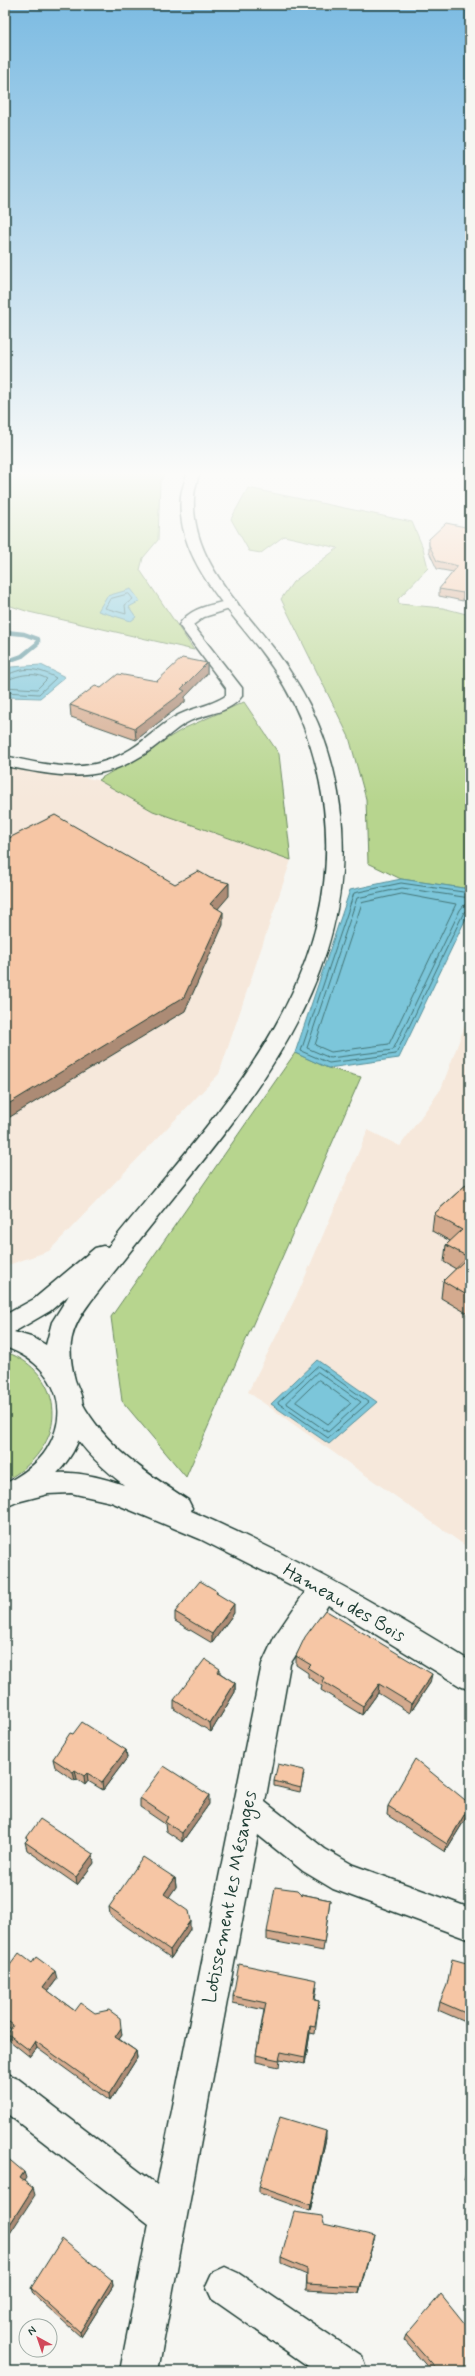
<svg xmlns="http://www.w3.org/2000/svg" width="475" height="2376" viewBox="0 0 475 2376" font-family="Mynerve,sans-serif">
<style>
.built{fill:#f6e8db}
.green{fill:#b7d58e;stroke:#6b8961}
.water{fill:#7bc6da;stroke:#568f98}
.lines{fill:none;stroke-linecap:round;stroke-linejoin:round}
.shore{stroke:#447476;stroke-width:1}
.stream{stroke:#568f98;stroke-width:4.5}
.minor-casing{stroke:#1f3d34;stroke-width:3}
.major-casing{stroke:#1f3d34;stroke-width:3}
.minor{fill:#f6f6f2;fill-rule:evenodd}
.major{fill:#f6f6f2;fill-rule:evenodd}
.wall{fill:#d4aa8e;stroke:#1f3d34}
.shaded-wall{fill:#ac8b74;stroke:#1f3d34}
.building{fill:#f6c6a5;stroke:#1f3d34}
.labels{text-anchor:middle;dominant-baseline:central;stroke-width:3;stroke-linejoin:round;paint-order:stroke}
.near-street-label{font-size:19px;fill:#1f3d34;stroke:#f6f6f2}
</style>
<rect width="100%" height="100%" fill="#f6f6f2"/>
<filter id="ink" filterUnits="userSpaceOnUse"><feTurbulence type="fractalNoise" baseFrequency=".025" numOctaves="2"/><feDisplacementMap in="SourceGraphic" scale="8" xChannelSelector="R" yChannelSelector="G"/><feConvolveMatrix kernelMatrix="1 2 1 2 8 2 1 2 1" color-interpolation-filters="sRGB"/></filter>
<g filter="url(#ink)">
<g class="built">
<polygon points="5,763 98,780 153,811 291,860 219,1074 49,1251 5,1266"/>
<polygon points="470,1012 470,1549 248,1392 299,1291 368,1130 400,1146 441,1089"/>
</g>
<g class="green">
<polygon points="5,470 167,470 160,482 158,540 143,558 140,570 194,650 29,612 5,604"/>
<polygon points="248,488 412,522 423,548 428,568 398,599 399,604 443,608 470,615 470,889 401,879 368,863 366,799 349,737 281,599 293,582 338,548 284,536 261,553 249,551 231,519"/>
<polygon points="244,702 279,754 291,860 153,811 98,780 185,728"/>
<polygon points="295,1053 328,1068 361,1077 186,1477 122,1401 111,1317"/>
<path d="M5 1352C48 1365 68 1414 40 1451 31 1464 19 1473 5 1481Z"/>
</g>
<g class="water">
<polygon points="131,589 140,601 129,607 136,617 131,621 98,611 107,596"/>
<polygon points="41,665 65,677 40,698 8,697 5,694 5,674 11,667"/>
<polygon points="401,879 470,889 470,910 399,1058 328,1068 295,1053 350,890"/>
<polygon points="317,1360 377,1402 329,1444 271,1404"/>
</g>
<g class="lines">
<g class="shore">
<polygon points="129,594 133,599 125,605 126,614 105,608 110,599"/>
<path d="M5 676C24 666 38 668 56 678L39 694 5 692"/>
<path d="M5 681C18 675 34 671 47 679L37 689 5 687"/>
<polyline points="470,893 401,883 354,893 301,1051 329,1063 396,1054 464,912 470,909"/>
<polygon points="402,894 456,904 389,1044 331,1052 315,1045 362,903"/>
<polyline points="470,898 402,888 357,898 307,1048 330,1058 393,1050 460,910 464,905 470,904"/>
<polygon points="318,1366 369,1402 328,1438 278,1403"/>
<polygon points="318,1372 361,1402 328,1432 286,1403"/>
<polygon points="319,1380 351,1403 328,1424 296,1402"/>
</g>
<polyline class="stream" points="5,632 24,634 38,639 38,643 22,656 5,662"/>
<g class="minor-casing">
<g id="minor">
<path d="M231 600 236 601 238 604 236 607 204 617 193 625 242 688V696C230 713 208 713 190 721 173 729 160 745 143 755 96 785 57 776 5 766V756C53 766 87 776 131 749 146 740 158 727 173 718 189 708 208 707 224 697L226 695V688L179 625C190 607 212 605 231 600Z"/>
<path d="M72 1398 81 1401C105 1446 146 1473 188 1500L192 1508 191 1511C288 1553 380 1605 470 1661V1690L460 1686 328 1605 290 1664 265 1802 325 1849 353 1865 470 1908V1940L333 1889 303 1871 258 1835 158 2371H120L149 2224 5 2112V2073L17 2078 157 2185 262 1664 275 1636 305 1592 200 1539 111 1502 71 1493 48 1494 17 1502 8 1499 5 1489 8 1483C51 1468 81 1470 124 1485 96 1463 74 1441 59 1408L63 1401Z"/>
<polygon points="225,2267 238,2273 362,2357 367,2371 315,2371 212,2299 206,2286 212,2273"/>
</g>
</g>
<g class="major-casing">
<path id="major" d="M188 470H200C198 479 194 489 194 498 191 560 240 604 275 650 311 698 332 746 340 806 360 960 269 1080 177 1193 148 1229 119 1265 91 1301 70 1329 66 1346 75 1380 77 1386 81 1393 82 1400 92 1449 47 1492 5 1507V1484C21 1475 38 1464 47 1449 74 1405 50 1362 5 1347V1315L34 1299 95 1248 103 1246 108 1247C212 1117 345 990 324 808 316 748 297 698 260 650 226 606 175 556 181 496 182 488 186 479 188 470ZM69 1295 52 1322 46 1345 34 1338 14 1332 50 1311Z"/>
</g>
<use href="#minor" class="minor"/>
<use href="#major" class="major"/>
</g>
<g class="wall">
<polygon points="470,528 470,591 463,601 439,596 439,589 453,572 437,569 429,552 429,539"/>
<polygon points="207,663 207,674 185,697 185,702 136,740 71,717 70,705 101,688 157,681"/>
<polygon points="470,1123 470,1142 467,1141 469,1124"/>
<polygon points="470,1181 470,1315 441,1298 443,1281 456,1269 444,1262 446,1245 450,1241 432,1231 434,1214"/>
<polygon points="217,1591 217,1594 234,1613 212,1643 175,1621 175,1612"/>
<polygon points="296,1656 430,1683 410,1713 378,1693 362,1715 321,1690 322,1686 308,1677 308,1673 296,1665"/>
<polygon points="220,1669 220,1673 235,1683 235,1692 211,1732 174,1709 174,1700"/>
<polygon points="73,1734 126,1750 127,1758 103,1790 88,1781 85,1785 77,1779 75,1781 55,1767 53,1759"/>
<polygon points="304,1774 300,1792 274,1786 274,1781"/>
<polygon points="140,1798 209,1804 182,1842 166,1831 165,1824 140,1807"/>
<polygon points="470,1804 469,1813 445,1852 387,1815 388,1806"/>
<polygon points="27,1837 94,1863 77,1885 27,1850 25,1842 27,1840"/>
<polygon points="175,1878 176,1887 168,1897 190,1929 171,1958 110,1915 109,1907"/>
<polygon points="301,1894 330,1900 323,1951 267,1940 267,1932"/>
<polygon points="32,1963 57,1979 48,1991 75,2011 122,2035 119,2039 136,2051 137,2058 110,2101 37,2048 30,2057 10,2041 8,2034 11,2029 5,2025 5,1972"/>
<polygon points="470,1964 470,2024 438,2010 440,2002"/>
<polygon points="317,1987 315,2000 319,2001 315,2034 310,2033 305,2064 280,2059 279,2067 256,2062 256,2055 264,2010 233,2003 233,1996"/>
<polygon points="326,2138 310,2211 259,2193 259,2187"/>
<polygon points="470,2164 470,2184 464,2180"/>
<polygon points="373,2243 359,2293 306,2290 307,2275 281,2264 281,2258"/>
<polygon points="112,2280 113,2286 81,2337 33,2294 31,2288"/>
<polygon points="470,2330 470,2364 465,2371 431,2371 404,2340 406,2335"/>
</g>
<g class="shaded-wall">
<polygon points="470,585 470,591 463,601 463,593"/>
<polygon points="207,663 207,674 185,697 185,702 136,740 135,728 181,689"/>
<polygon points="229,883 229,896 210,918 210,904"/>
<polygon points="223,912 223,925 185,1011 5,1120 5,1106"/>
<polygon points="234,1604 234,1613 212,1643 212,1634"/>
<polygon points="432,1674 430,1683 410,1713 412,1704"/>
<polygon points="235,1683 235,1692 211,1732 210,1723"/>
<polygon points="379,1684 378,1693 362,1715 363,1706"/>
<polygon points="126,1750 127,1758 103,1790 102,1782"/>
<polygon points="75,1770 77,1779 75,1781 73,1772"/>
<polygon points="87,1773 88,1781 85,1785 84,1776"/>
<polygon points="209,1795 209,1804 182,1842 182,1833"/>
<polygon points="470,1805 469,1813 445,1852 447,1844"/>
<polygon points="93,1854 94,1863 77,1885 76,1877"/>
<polygon points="175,1878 176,1887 165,1903 164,1894"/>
<polygon points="190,1921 190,1929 171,1958 170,1950"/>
<polygon points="55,1971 57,1979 45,1995 43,1987"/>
<polygon points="310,2026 310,2033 305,2064 305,2057"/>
<polygon points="121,2028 122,2035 116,2044 115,2037"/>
<polygon points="35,2041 37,2048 30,2057 29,2050"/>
<polygon points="136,2051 137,2058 110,2101 109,2094"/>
<polygon points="326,2131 326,2138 310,2211 311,2205"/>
<polygon points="24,2172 26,2178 22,2184 20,2178"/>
<polygon points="33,2188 35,2195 5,2241 5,2232"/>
<polygon points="375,2236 373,2243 359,2293 360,2287"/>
<polygon points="112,2280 113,2286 81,2337 80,2332"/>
<polygon points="470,2362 470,2364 465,2371 463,2371"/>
</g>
<g class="building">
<polygon points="446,523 470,528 470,585 463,593 439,589 458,566 437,561 429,545 429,539"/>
<polygon points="182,658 207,663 181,689 185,691 135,728 70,705 95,686 101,688 118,674 157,681"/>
<polygon points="55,815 175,884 198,871 210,878 229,883 210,904 223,912 184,997 5,1106 5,840"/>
<polygon points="470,1181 470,1297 443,1281 468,1257 446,1245 462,1230 434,1214"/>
<polygon points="200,1581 217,1591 216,1593 234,1604 212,1634 175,1612"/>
<polygon points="325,1610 432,1674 412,1704 379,1684 363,1706 322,1681 324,1678 308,1668 311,1665 296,1656 305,1637"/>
<polygon points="205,1659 220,1669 218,1672 235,1683 210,1723 174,1700"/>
<polygon points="82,1722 126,1750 102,1782 87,1773 84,1776 75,1770 73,1772 53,1759 70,1733 73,1734"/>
<polygon points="415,1759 470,1804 470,1805 447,1844 388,1806"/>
<polygon points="278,1764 304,1770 301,1788 274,1781"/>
<polygon points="164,1766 209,1795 182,1833 165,1822 168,1817 140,1798"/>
<polygon points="40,1819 93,1854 76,1877 25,1842 28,1839 27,1837"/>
<polygon points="143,1857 175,1878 164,1894 188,1911 190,1921 170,1950 109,1907"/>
<polygon points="275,1887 297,1890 301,1894 330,1900 324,1943 267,1932"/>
<polygon points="19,1953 32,1963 36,1957 55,1971 43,1987 75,2011 81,2003 95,2013 109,2010 120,2018 121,2028 115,2037 136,2051 109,2094 35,2041 29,2050 8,2034 13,2025 5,2019 5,1972"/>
<polygon points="452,1959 470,1964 470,2015 440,2002 447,1985"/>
<polygon points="239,1964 317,1980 314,2000 319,2001 315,2027 310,2026 305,2057 281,2052 279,2060 256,2055 266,2003 233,1996"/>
<polygon points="280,2117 326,2131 311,2205 259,2187"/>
<polygon points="5,2156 24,2172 20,2178 33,2188 5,2232"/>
<polygon points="470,2164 470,2176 466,2173"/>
<polygon points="294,2212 322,2216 324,2224 375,2236 360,2287 307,2284 307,2269 281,2258"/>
<polygon points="62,2239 112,2280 80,2332 31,2288"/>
<polygon points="441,2294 470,2330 470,2362 463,2371 438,2371 406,2335"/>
</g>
</g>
<linearGradient id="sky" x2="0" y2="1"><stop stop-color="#7cbbe2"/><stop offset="0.59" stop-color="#fbfbf9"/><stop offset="1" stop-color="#fbfbf9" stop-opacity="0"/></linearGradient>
<rect width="475" height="803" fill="url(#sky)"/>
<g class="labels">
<g class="near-street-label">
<text transform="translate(344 1603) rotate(30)">Hameau des Bois</text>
<text transform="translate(230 1897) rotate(-79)">Lotissement les Mésanges</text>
</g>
</g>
<rect width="475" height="2376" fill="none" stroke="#f6f6f2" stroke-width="20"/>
<rect x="10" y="10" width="455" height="2356" fill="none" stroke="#1f3d34" stroke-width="1.5" filter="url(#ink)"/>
<g transform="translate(38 2338) rotate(320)"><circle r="19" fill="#f6f6f2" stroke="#a0aca6"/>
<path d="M0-3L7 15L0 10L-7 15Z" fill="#d1495b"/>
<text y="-6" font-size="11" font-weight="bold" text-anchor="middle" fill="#1f3d34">N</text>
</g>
</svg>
